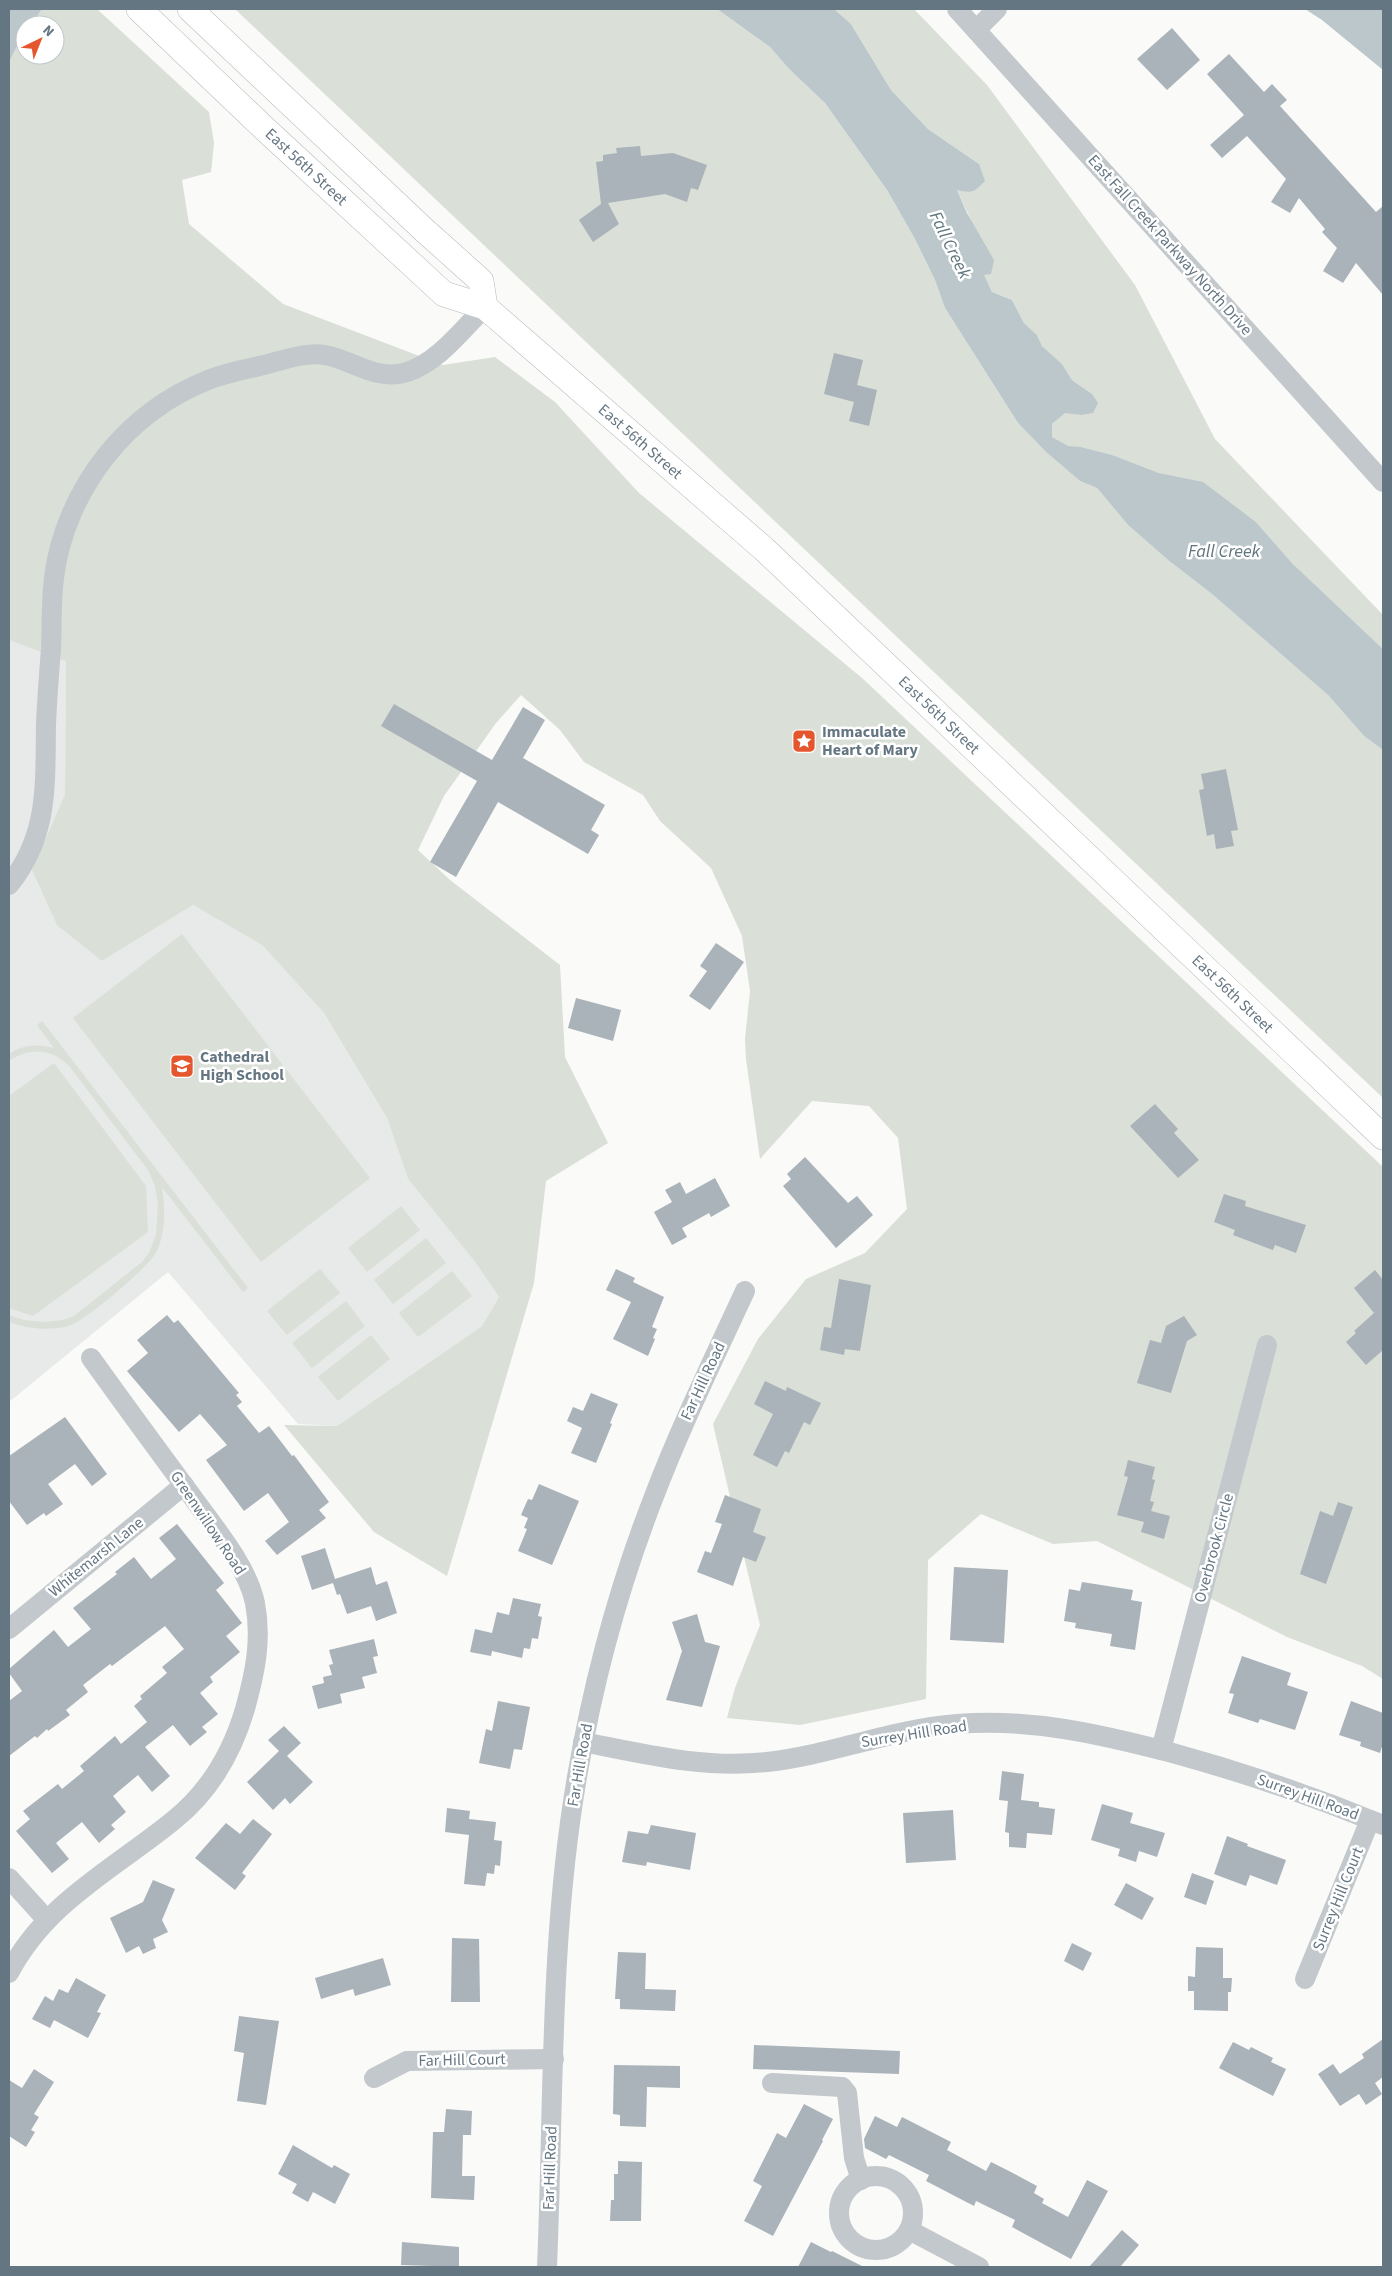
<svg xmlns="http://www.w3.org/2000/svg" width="1392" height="2276" viewBox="0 0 1392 2276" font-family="'Source Sans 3',sans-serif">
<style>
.built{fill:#e8e9e9}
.green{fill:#dadfd7}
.water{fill:#bbc7cb}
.building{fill:#aab3b9}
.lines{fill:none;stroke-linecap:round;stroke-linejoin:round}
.major-casing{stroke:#b5babe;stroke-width:26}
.minor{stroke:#c3c8cc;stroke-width:20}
.major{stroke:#fff;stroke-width:25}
.labels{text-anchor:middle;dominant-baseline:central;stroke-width:5;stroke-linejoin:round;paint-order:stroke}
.street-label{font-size:16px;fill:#657683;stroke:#fff}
.poi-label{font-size:16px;font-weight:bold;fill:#657683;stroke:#fff;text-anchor:start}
.water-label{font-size:18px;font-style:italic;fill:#60757c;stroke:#fff}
</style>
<rect width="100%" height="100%" fill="#fafaf8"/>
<polygon class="built" points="9,640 66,660 65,794 32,870 102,961 193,905 262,945 324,1013 387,1118 408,1179 475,1262 499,1297 482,1326 337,1426 298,1424 168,1272 9,1402"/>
<g class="green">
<polygon points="42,9 97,9 209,112 214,143 211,172 182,180 189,224 283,304 443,365 495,357 555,402 639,493 862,678 1383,1167 1383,1679 1362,1666 1287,1637 1097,1541 1053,1544 981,1514 928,1560 926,1699 800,1725 727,1718 735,1688 760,1625 713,1424 758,1339 806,1279 865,1253 907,1209 898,1138 869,1106 812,1101 760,1159 746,1059 745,1039 750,991 742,936 711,868 660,821 643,795 584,762 560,730 521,695 496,723 444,796 418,850 450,880 560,965 565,1057 608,1143 546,1181 534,1283 447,1576 374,1532 284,1425 337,1426 482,1326 499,1297 475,1262 408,1179 387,1118 324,1013 262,945 193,905 102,961 57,925 32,870 65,794 66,661 9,640 9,63 13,49 25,33 25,55 55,55 55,25 31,25"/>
<polygon points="235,9 717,9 770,47 789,69 825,103 887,190 915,239 935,280 945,308 1018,423 1046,452 1080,481 1097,488 1128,525 1168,560 1212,594 1328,695 1364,736 1383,750 1383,1098"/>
<polygon points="834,9 914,9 987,85 1135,285 1215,439 1383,615 1383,649 1293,564 1256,522 1203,483 1159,473 1111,455 1081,447 1068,447 1052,437 1052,424 1065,412 1081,415 1092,394 1072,380 1062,364 1042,346 1037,335 1024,323 1012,300 992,292 983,274 978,235 957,190 979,164 928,129 891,90 851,24"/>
<polygon points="182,934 370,1178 261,1262 73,1018"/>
<path d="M42 1021 248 1288 243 1292 162 1187C165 1209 166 1229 157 1251 150 1266 89 1317 73 1324 53 1332 28 1329 9 1322V1315L24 1320 44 1322 63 1320 74 1316 142 1262 149 1253 156 1235 158 1204 155 1186 148 1170 70 1067C53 1048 29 1047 9 1061V1054C24 1044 38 1044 54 1048L37 1025Z"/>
<polygon points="54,1063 146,1186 148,1232 33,1316 9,1308 9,1096"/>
<polygon points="401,1206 420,1230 367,1272 348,1248"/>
<polygon points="426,1238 446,1263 393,1304 374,1280"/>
<polygon points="320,1269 340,1293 287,1335 267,1311"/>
<polygon points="452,1271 472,1296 418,1337 399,1313"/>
<polygon points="346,1301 365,1326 312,1368 292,1343"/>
<polygon points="371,1335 390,1359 338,1401 318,1377"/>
</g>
<g class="water">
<path d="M9 9H42L31 25H25C25 37 13 50 9 63Z"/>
<path d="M717 9H834L851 24 891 90 928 129 979 164 985 181C973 193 973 193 957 190L967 213 994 260 991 274 984 275 992 292 1012 300 1024 323 1037 335 1042 346 1062 364 1072 380 1092 394 1098 403 1093 413 1081 415 1065 413 1052 424V437L1068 446 1081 447 1112 455 1159 473 1203 482 1256 522 1293 564 1383 649V750L1364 736 1328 695 1212 594 1168 560 1128 525 1097 488 1080 481 1046 452 1018 423 945 308 935 280 915 239 887 190 825 103 789 69 770 47Z"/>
<polygon points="1305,9 1383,9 1383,70 1322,20"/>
</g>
<g class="building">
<polygon points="1172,28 1200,60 1167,90 1137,59"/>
<polygon points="1229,54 1264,92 1272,84 1287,100 1280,106 1376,212 1383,206 1383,295 1356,263 1343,283 1323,271 1337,248 1322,232 1325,229 1299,198 1290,213 1271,202 1286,179 1247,136 1222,158 1210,145 1244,115 1207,74"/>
<polygon points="640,146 641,156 673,153 707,165 698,190 691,188 687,202 665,194 608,203 619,224 593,242 579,220 601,204 596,162 603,161 603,155 617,153 616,148"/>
<polygon points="834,353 863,360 857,385 877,390 869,426 849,421 854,402 824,394"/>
<polygon points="394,704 492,760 523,707 545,720 523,758 605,805 591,830 599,835 588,854 498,802 456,877 430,862 477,781 381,726"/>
<polygon points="1226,769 1238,830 1231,831 1234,846 1216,849 1214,834 1207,836 1199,790 1204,789 1201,774"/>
<polygon points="716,943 744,962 710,1010 689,996 707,971 700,966"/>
<polygon points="576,998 621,1010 613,1041 568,1028"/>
<polygon points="1155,1104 1178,1129 1174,1133 1199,1160 1178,1178 1130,1126"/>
<polygon points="805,1157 848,1203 857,1196 873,1215 836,1248 783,1186 791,1179 787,1174"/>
<polygon points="715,1178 730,1206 711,1217 709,1213 682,1228 687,1237 672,1245 654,1212 672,1202 665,1190 680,1182 686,1194"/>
<polygon points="1224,1194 1246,1201 1245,1206 1306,1225 1296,1253 1275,1245 1273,1250 1233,1235 1235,1230 1214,1222"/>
<polygon points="616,1269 635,1278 633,1282 664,1297 652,1327 657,1329 653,1338 655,1339 648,1356 613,1339 631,1302 606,1290"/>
<polygon points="1375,1270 1383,1280 1383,1350 1366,1365 1346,1342 1356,1333 1354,1331 1374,1313 1354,1288"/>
<polygon points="839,1279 871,1285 860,1351 845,1349 844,1355 820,1350 824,1327 831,1328"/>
<polygon points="167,1315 174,1323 178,1320 239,1393 236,1395 242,1402 237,1406 259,1433 269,1426 292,1456 294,1455 329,1502 319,1510 326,1518 277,1555 265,1541 289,1522 268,1493 244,1511 206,1460 227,1445 200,1414 179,1432 127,1371 148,1353 137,1340"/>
<polygon points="1184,1316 1197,1335 1187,1341 1171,1393 1137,1383 1150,1340 1161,1343 1166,1326"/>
<polygon points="765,1381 786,1391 787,1387 821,1403 810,1425 804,1422 789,1453 785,1451 777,1467 753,1455 773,1414 754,1404"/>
<polygon points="591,1393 618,1404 610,1423 612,1424 596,1463 571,1453 582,1428 567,1421 573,1407 583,1411"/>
<polygon points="65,1417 107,1474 92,1486 75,1464 48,1484 63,1504 46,1516 44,1513 27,1525 9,1501 9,1456"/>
<polygon points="1128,1460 1155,1467 1152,1479 1155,1480 1150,1501 1154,1502 1151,1511 1170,1516 1164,1539 1141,1532 1144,1522 1117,1515 1128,1477 1124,1476"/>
<polygon points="539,1484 579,1501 552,1565 518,1551 527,1529 524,1528 528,1518 521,1515 528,1499 532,1500"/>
<polygon points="725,1495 761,1509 753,1532 766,1537 756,1562 743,1557 733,1586 697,1572 705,1551 711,1553 722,1524 715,1522"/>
<polygon points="1338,1502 1353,1507 1326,1584 1300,1574 1320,1511 1333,1516"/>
<polygon points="177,1524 224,1583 216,1590 242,1623 226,1636 240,1652 210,1677 213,1682 200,1693 218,1714 202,1727 207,1732 190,1746 173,1725 145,1747 170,1776 152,1792 138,1775 113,1796 126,1812 111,1825 115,1829 99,1843 82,1822 56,1843 69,1859 52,1873 16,1831 30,1819 23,1811 58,1784 62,1789 84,1771 80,1766 115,1736 121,1744 147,1722 134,1706 142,1699 140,1696 167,1673 162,1667 184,1649 165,1626 112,1666 110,1664 83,1685 88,1692 66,1710 70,1715 48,1731 47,1729 37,1738 35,1736 9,1756 9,1701 22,1691 9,1673 9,1669 54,1630 68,1647 91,1629 73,1608 117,1574 115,1572 134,1557 151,1579 176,1559 159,1538"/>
<polygon points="325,1548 335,1579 371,1567 376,1585 387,1581 397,1613 376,1621 371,1606 347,1614 340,1594 337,1595 333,1583 312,1590 301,1556"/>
<polygon points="954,1567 1008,1570 1004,1643 950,1640"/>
<polygon points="1082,1582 1133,1590 1131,1600 1142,1602 1135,1650 1110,1646 1112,1634 1075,1628 1076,1623 1064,1621 1069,1589 1080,1591"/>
<polygon points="513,1598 541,1604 538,1616 542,1617 538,1639 532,1638 530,1649 524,1648 522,1658 492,1651 491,1656 470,1652 475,1629 492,1633 497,1612 509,1615"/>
<polygon points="697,1614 705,1642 720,1646 702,1707 666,1700 682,1651 672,1622"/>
<polygon points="374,1639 378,1656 373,1657 377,1673 362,1677 365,1688 340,1694 342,1703 318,1709 312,1686 324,1683 323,1677 332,1675 329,1665 333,1664 329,1650"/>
<polygon points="1242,1656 1291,1673 1287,1685 1308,1692 1295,1730 1260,1719 1258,1723 1228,1713 1234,1694 1229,1693"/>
<polygon points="498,1701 530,1707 522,1750 514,1749 510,1769 479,1763 486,1729 492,1731"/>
<polygon points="1351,1701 1383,1713 1383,1743 1380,1753 1360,1746 1361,1742 1339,1735"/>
<polygon points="284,1726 301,1743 287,1756 313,1782 290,1804 285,1798 273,1810 247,1782 279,1751 268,1740"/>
<polygon points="1002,1771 1024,1774 1021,1800 1039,1802 1039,1807 1055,1809 1052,1835 1027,1833 1026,1848 1009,1847 1009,1833 1005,1832 1008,1801 999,1800"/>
<polygon points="1102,1804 1133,1813 1130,1823 1165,1833 1157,1857 1139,1851 1136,1862 1118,1856 1120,1849 1091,1840"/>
<polygon points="447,1808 470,1811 469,1819 496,1822 494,1840 502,1841 500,1866 495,1865 494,1874 487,1873 485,1886 464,1884 469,1835 445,1832"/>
<polygon points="953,1810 956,1860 906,1863 903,1813"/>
<polygon points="253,1819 272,1834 242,1873 246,1876 235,1890 195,1858 226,1823 240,1834"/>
<polygon points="651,1825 696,1833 690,1870 647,1862 646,1866 622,1862 628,1831 648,1834"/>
<polygon points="1227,1836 1248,1844 1247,1846 1286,1860 1277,1885 1250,1875 1246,1886 1214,1874"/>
<polygon points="1192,1873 1214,1881 1206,1905 1184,1897"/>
<polygon points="153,1880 175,1889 162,1920 168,1932 153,1939 156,1948 143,1954 139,1946 126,1953 110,1918 143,1902"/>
<polygon points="1126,1883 1154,1898 1142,1920 1114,1905"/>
<polygon points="452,1938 479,1939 480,2002 451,2002"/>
<polygon points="1072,1943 1092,1953 1083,1971 1064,1961"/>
<polygon points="1196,1947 1223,1948 1223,1978 1232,1978 1231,1992 1228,1992 1228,2011 1194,2010 1194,1991 1188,1991 1188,1976 1195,1977"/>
<polygon points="618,1952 646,1953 645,1989 676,1990 675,2011 620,2009 620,1999 615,1999"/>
<polygon points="383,1958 391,1985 355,1996 353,1989 321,1999 315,1978"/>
<polygon points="76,1978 106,1995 97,2012 101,2013 88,2038 54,2020 50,2028 32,2019 45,1996 53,2001 59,1989 68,1993"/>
<polygon points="239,2016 279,2021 266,2105 237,2101 244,2053 234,2051"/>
<polygon points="1383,2039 1383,2077 1375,2083 1382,2094 1366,2105 1359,2094 1340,2106 1318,2074 1333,2064 1340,2074 1364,2058 1362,2054"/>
<polygon points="1233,2042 1249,2050 1251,2047 1273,2058 1271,2062 1286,2069 1273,2096 1219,2068"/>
<polygon points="754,2045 900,2051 899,2074 753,2069"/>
<polygon points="614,2065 680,2066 680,2088 647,2087 646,2127 620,2126 620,2115 613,2114"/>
<polygon points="34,2069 54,2082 34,2114 39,2117 31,2130 35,2132 26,2147 9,2136 9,2080 22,2088"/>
<polygon points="804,2104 833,2119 822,2140 823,2141 773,2236 744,2221 762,2186 753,2181 777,2133 786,2138"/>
<polygon points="446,2109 472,2111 471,2135 463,2135 462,2176 475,2176 474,2200 431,2198 433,2132 444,2132"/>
<polygon points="875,2116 897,2127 902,2117 951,2142 947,2150 986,2171 991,2162 1009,2171 1037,2186 1034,2193 1044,2199 1042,2203 1068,2217 1087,2180 1108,2191 1071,2259 1012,2227 1015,2220 976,2201 974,2206 926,2181 929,2175 889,2155 886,2159 865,2148 864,2139"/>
<polygon points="293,2145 332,2168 334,2165 350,2174 335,2204 313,2192 308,2202 292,2193 297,2184 278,2174"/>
<polygon points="618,2161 642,2162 641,2221 610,2221 611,2200 614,2200 614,2174 618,2174"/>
<polygon points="1122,2230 1139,2245 1120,2267 1089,2267"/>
<polygon points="402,2242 459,2247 459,2267 401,2265"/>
<polygon points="811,2242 831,2252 832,2251 864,2267 798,2267"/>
</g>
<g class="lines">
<g class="major-casing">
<g id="major">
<path id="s1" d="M139 9 266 130 444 294 485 307 764 549 1383 1137"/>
<polyline points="190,9 423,229 481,281 485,307"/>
</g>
</g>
<g class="minor">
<polyline points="957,9 1383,482"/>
<polyline points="976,30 997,9"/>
<path d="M9 885C49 836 45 785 46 725 47 699 49 674 51 649 52 625 51 602 54 578 59 534 79 490 106 456 133 422 168 396 208 380 226 373 246 369 264 365 284 360 305 352 325 355 353 360 377 382 407 372 438 362 462 330 485 307"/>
<polyline points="9,1629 184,1485"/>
<path d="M583 1742C644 1754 705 1769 767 1762 831 1755 892 1729 957 1724 1030 1718 1099 1734 1169 1752 1242 1772 1313 1796 1383 1825"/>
<polyline points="1161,1750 1267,1345"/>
<polyline points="9,1878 46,1919"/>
<path d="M9 1973C46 1902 114 1869 174 1820 210 1791 232 1753 245 1709 255 1673 262 1640 255 1603 247 1565 213 1526 191 1495 157 1449 124 1404 91 1358"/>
<polyline points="1305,1979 1370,1820"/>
<polyline points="374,2078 407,2061 554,2059"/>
<polyline points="772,2083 842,2087 847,2093 854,2158 861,2180"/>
<circle cx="876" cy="2213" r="37"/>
<polyline points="909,2230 979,2267"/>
<path d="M547 2267C554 2104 549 1939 577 1777 593 1683 618 1589 653 1499 680 1428 713 1360 745 1291"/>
</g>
<use href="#major" class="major"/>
</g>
<defs>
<g id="sight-square" transform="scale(1.25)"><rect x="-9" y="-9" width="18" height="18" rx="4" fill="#e4572e" stroke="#fff"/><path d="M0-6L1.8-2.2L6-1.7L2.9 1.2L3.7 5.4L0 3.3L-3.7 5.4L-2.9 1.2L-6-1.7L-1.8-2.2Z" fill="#fff"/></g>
<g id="school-square" transform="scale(1.25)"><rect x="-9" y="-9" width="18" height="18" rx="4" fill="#e4572e" stroke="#fff"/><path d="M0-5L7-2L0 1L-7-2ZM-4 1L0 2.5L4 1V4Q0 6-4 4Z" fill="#fff"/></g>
</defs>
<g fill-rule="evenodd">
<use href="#sight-square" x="804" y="741"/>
<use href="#school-square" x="182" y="1066"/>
</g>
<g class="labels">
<g class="street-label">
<text stroke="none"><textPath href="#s1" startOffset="230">East 56th Street</textPath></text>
<text transform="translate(1170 245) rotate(48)">East Fall Creek Parkway North Drive</text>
<text stroke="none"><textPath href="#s1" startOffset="666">East 56th Street</textPath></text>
<text stroke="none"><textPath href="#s1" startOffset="1071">East 56th Street</textPath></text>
<text stroke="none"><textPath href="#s1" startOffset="1476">East 56th Street</textPath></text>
<text transform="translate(703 1381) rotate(-65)">Far Hill Road</text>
<text transform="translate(208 1523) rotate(56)">Greenwillow Road</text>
<text transform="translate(1214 1548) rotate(-75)">Overbrook Circle</text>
<text transform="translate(96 1557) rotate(-39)">Whitemarsh Lane</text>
<text transform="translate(914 1734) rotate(-9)">Surrey Hill Road</text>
<text transform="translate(580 1765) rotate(-80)">Far Hill Road</text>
<text transform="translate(1308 1797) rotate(20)">Surrey Hill Road</text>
<text transform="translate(1338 1899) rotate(-68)">Surrey Hill Court</text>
<text transform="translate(462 2060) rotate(-1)">Far Hill Court</text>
<text transform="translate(550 2168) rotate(-88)">Far Hill Road</text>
</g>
<g class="poi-label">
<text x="822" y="732">Immaculate<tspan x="822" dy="18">Heart of Mary</tspan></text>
<text x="200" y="1057">Cathedral<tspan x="200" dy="18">High School</tspan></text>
</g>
<g class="water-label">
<text transform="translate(950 245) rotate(64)">Fall Creek</text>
<text x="1224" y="551">Fall Creek</text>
</g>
</g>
<rect width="1392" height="2276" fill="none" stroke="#657683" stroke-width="20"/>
<g transform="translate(40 40) rotate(43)"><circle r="24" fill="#ffffff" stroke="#c1c8cd"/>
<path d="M0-4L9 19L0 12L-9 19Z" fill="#e4572e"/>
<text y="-8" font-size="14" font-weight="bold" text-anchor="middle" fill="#657683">N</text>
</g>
</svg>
